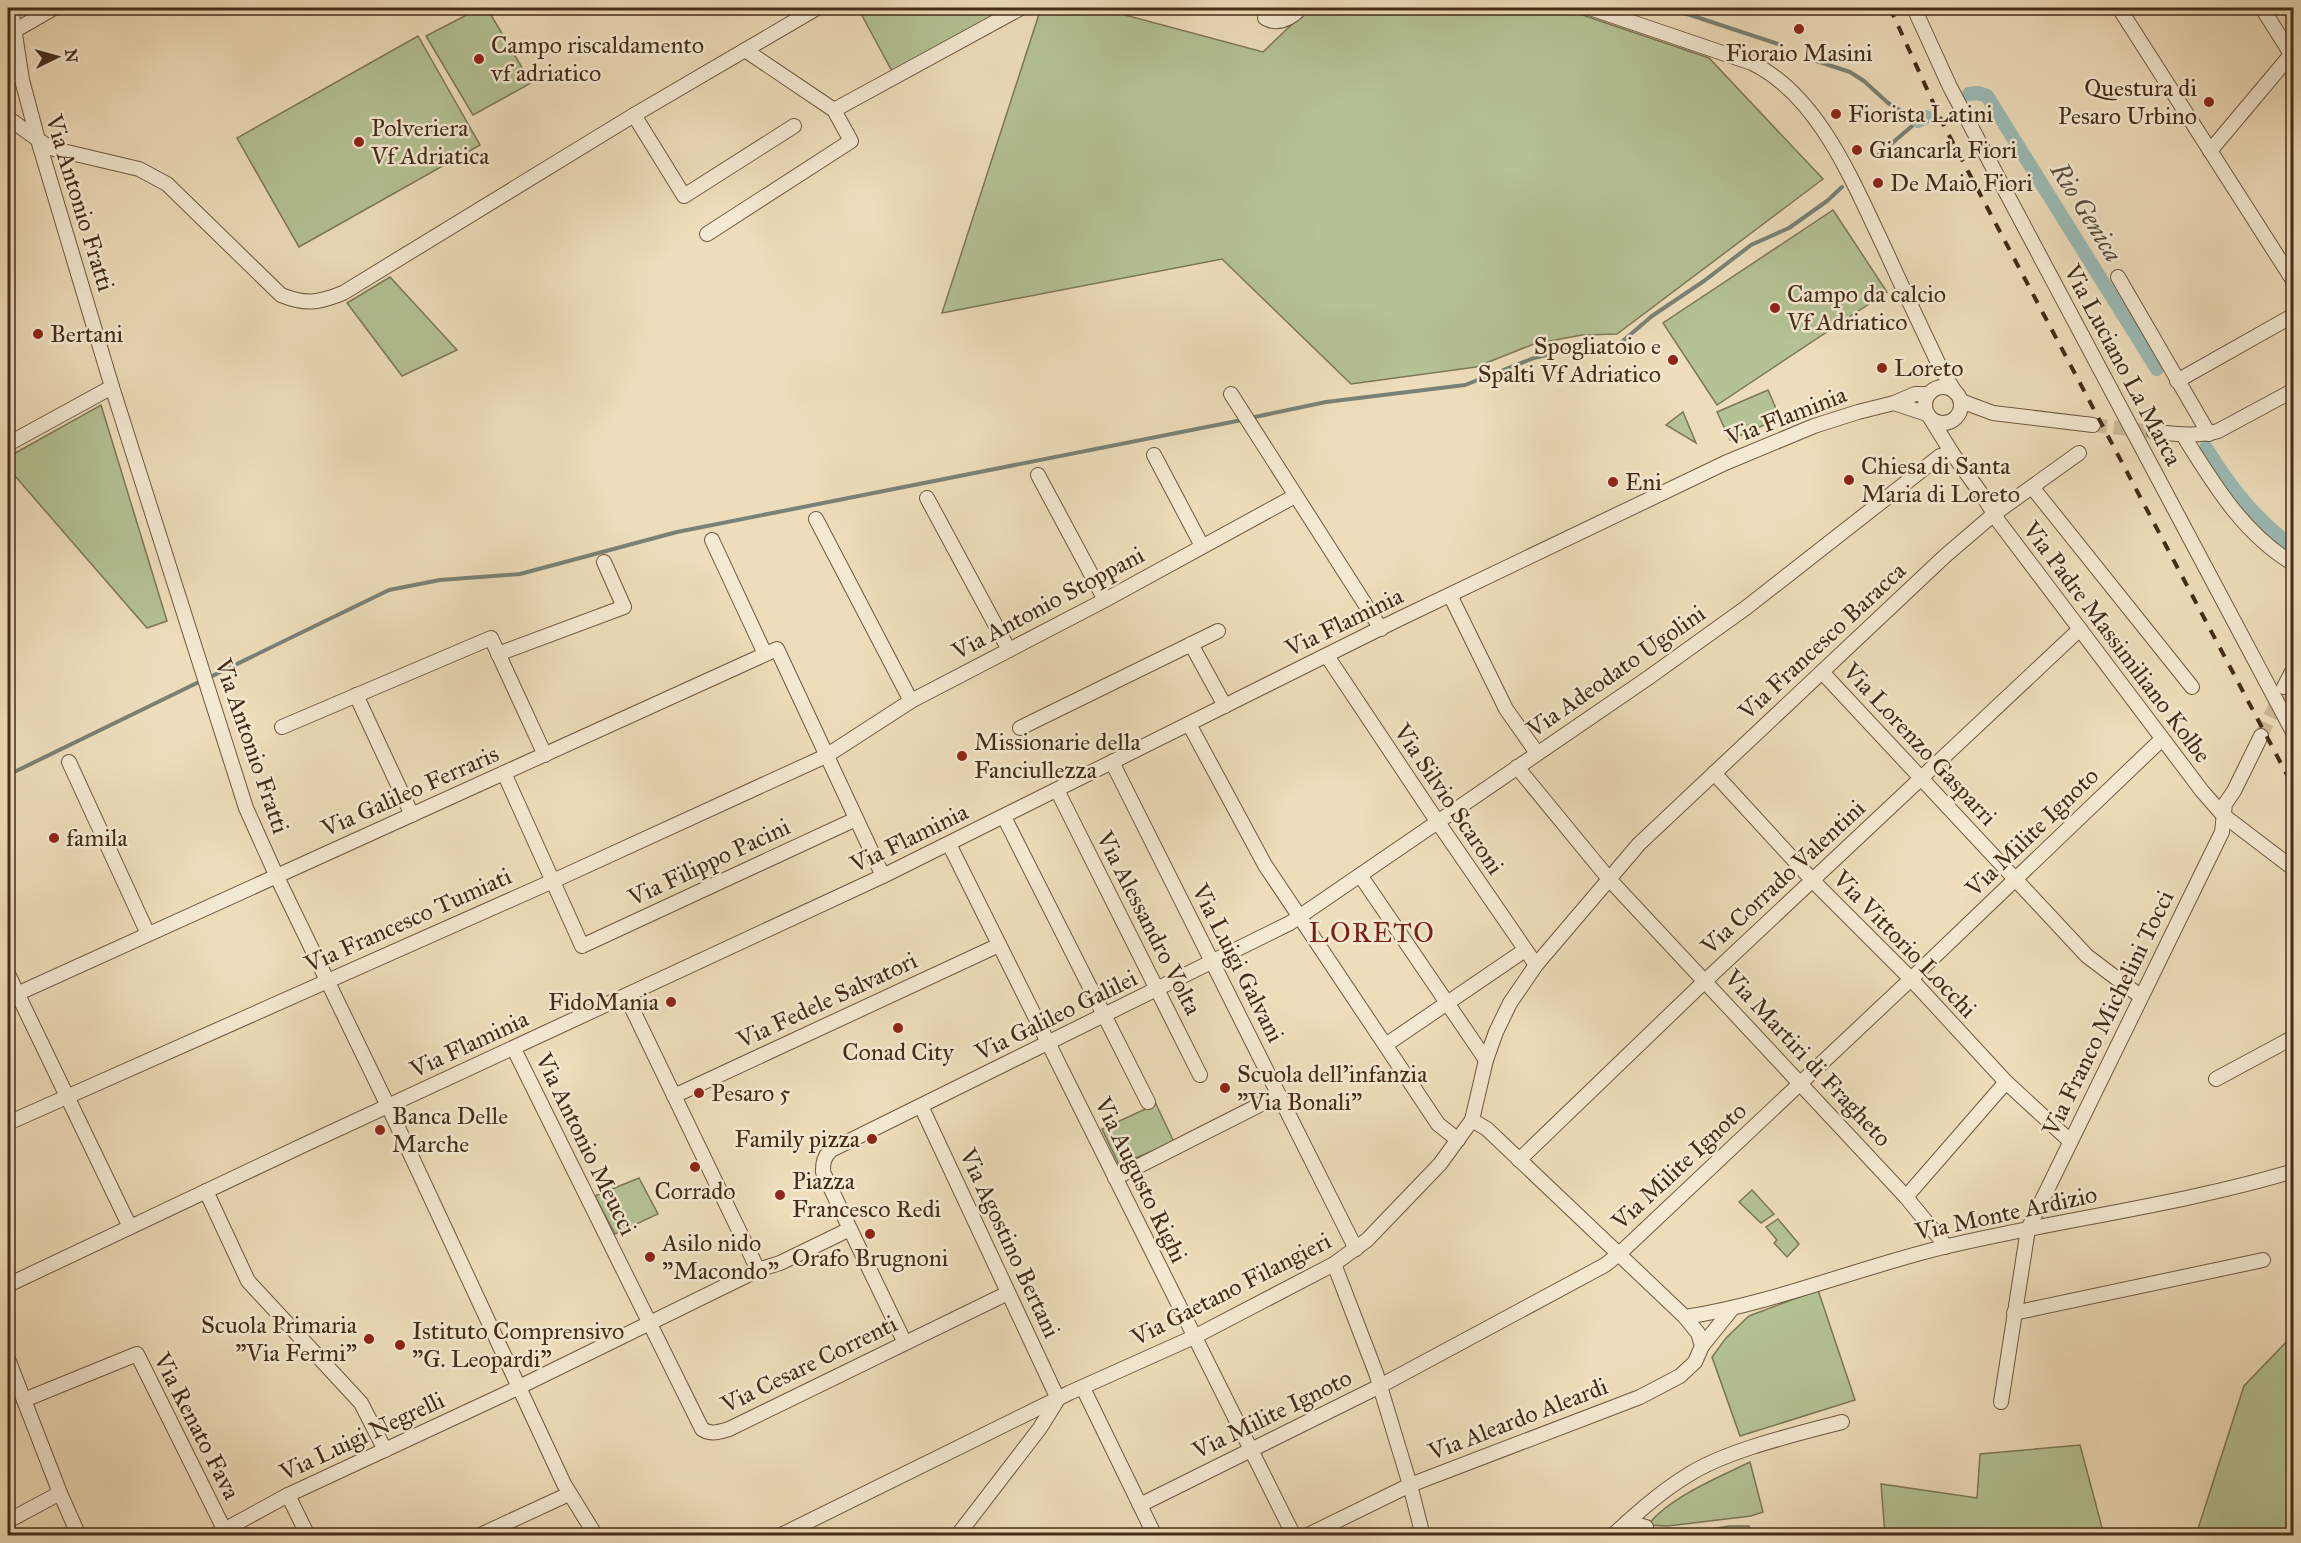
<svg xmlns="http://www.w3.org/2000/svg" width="2301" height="1543" viewBox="0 0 2301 1543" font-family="'IM FELL Great Primer',serif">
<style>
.green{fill:#b4c294;stroke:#7c7756;stroke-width:1.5}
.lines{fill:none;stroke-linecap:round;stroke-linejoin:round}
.stream{stroke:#798277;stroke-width:4}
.canal{stroke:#9bbbb6;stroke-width:14}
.minor-tunnel{stroke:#ccba9a;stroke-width:14;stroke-dasharray:14 7;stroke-linecap:butt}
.minor-casing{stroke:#6f5840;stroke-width:16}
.minor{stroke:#f4e9d2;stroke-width:14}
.rail{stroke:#452c18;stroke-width:4;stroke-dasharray:10 10;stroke-linecap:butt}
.poi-dot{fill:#8f2418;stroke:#f4e9d2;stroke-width:2}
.labels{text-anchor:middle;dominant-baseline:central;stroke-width:5;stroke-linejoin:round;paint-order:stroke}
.poi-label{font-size:24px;fill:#452c18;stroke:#f4e9d2;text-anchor:start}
.street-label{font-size:24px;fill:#452c18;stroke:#f4e9d2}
.water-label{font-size:26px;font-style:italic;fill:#5a5040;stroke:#f4e9d2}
.quarter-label{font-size:27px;letter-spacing:1.5px;fill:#7a1f14;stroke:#f4e9d2}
</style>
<rect width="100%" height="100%" fill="#eeddba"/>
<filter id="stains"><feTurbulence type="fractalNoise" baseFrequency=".00333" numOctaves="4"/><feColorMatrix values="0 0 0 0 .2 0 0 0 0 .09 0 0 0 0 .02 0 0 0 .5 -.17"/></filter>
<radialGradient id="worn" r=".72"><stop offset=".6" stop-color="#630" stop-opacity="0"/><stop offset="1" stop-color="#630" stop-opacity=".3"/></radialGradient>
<g class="green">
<polygon points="480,8 487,8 531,83 473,115 426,36"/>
<polygon points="858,8 1015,8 893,73"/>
<polygon points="1041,8 1099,8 1263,52 1309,8 1562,8 1709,58 1823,179 1617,334 1582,335 1534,344 1476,367 1351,384 1222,259 942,313"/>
<polygon points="418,36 480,145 299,247 237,138"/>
<polygon points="1833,210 1887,292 1717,405 1663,323"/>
<polygon points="390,277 457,350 402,376 347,303"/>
<polygon points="1768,390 1780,418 1730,440 1717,412"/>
<polygon points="101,405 167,621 147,628 8,468 8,457"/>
<polygon points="1683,412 1696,443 1666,425"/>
<polygon points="1156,1104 1174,1142 1119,1165 1102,1129"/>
<polygon points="639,1178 658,1214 615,1234 595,1196"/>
<polygon points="1752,1190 1774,1214 1761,1223 1739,1202"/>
<polygon points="1778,1219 1799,1244 1787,1257 1774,1243 1777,1240 1766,1227"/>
<polygon points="1818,1290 1855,1400 1740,1436 1712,1357 1726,1338 1749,1316"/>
<polygon points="2293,1335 2293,1535 2196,1535 2244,1386"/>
<polygon points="2080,1445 2104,1535 1885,1535 1881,1484 1977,1498 1980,1454"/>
<path d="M1750 1462 1763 1512 1751 1516 1668 1526 1648 1525C1668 1498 1719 1477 1750 1462Z"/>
<polygon points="1729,1526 1749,1526 1753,1535 1639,1536 1641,1533 1698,1531"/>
</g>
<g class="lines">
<g class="stream">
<polyline points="1669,8 1781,45"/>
<polyline points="1807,58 1850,72 1864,81 1888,103 1918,121 1877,156"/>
<polyline points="1250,418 1326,402 1465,385 1534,358 1580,347 1617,346 1652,316 1704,281 1751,245 1789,228 1827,201 1842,187"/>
<polyline points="208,678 389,590 440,580 520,574 677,532 1242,420"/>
<polyline points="8,775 201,681"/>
</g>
<g class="canal">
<polyline points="1969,94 1978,93 1987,96 2157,369"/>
<polyline points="1918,121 1926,117"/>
<path d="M2206 448C2232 489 2254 518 2294 548"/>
</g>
<g class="minor-tunnel">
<polyline points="2093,425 2154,432"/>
<polyline points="2261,736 2281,694"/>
</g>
<g class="minor-casing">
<g id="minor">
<polyline points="11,8 22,80 38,140 112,387 246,808 277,877 388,1106 564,1484 596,1536"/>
<path d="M1590 8 1752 63C1820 96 1854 185 1885 249 1903 289 1922 329 1941 369L1955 392"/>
<polyline points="1914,8 1950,87 2294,734"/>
<polyline points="2119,8 2294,282"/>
<polyline points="2262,8 2291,54"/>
<path d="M1265 18C1279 26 1291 18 1301 8"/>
<polyline points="14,31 54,8"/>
<polyline points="834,110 1021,8"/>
<polyline points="634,115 684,196 794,126"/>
<path d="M8 118 50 148 139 169 167 184 281 295C306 305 318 303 343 293L634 115 817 8"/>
<polyline points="2210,151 2294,51"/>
<polyline points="707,234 851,141 834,110 745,50"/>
<polyline points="2118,277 2209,434"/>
<polyline points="2177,381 2294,315"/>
<circle cx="1943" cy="405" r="18"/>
<polyline points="1231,394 1381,629"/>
<polyline points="1961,401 1993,413 2093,425"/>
<polyline points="1894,403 1927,414"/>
<polyline points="1931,419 1952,453 1985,499 1999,522 2202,791 2223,815 2294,869"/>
<path d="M2154 432C2175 434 2197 437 2218 431L2294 390"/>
<path d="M2183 435C2213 483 2243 534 2294 564"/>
<polyline points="8,444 112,387"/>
<polyline points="1154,455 1202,546"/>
<polyline points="1038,475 1105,600"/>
<polyline points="2032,487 2192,687"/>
<polyline points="927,498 1009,650"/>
<polyline points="816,519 911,701"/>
<polyline points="712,540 765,654"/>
<polyline points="1450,595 1506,709 1537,753"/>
<polyline points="1191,644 1225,706"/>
<polyline points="498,654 624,607 604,562"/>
<polyline points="1327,656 1437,821 1536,965"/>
<polyline points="1822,672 2087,956 2140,996"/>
<polyline points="2284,687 2294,668"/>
<polyline points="356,695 412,815"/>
<polyline points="1189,724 1265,865 1438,1124 1458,1140"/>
<polyline points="282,727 491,638 545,755"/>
<polyline points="1020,728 1218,631"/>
<polyline points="69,762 148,934"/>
<polyline points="1112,762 1356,1249"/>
<polyline points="1517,767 1609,879 1906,1197 1942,1241 1945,1247"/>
<polyline points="504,773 582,946 856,819"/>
<polyline points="1714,773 1814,882 1911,979 2006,1082 2070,1141"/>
<polyline points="1057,790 1200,1075"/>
<polyline points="1004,817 1148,1102"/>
<polyline points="949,844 1294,1536"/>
<polyline points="1360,875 1486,1060"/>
<polyline points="8,974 130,1227"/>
<polyline points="626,996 758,1270"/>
<polyline points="8,998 777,649 883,876"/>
<polyline points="1387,1044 1525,950"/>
<path d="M514 1049 702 1429C711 1435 718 1432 729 1429L1008 1293"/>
<polyline points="2216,1079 2294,1037"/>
<polyline points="674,1096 999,945"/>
<polyline points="921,1106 1058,1399"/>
<polyline points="8,1123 553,881 826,756 911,701 1105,600 1295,496"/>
<polyline points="1519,1160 1705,981 2080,629"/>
<polyline points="1115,1178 1279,1095"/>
<polyline points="206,1191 248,1281 361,1403 385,1450"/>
<polyline points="1906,1197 2006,1082"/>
<polyline points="850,1229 905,1343"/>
<polyline points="1334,1264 1376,1373 1410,1485 1423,1536"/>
<polyline points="8,1285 308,1143 883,876 1397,620 1725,463 1814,426 1858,412 1894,403 1915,394 1929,394"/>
<polyline points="2014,1313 2263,1260"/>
<path d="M1685 1317C1776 1303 1859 1267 1948 1246 2063 1219 2180 1205 2294 1171"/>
<polyline points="1702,1346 1731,1310"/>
<polyline points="8,1359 60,1493 79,1536"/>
<polyline points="1083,1388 1155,1536"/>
<polyline points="24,1400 137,1354 224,1529"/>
<polyline points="2001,1402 2028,1229 2222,832 2225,804 2234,791 2261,736"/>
<polyline points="288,1495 308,1536"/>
<polyline points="1140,1505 1380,1386 1605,1265 1619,1254 1911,979 2162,739"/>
<polyline points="8,1521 60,1493"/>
<polyline points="1627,1522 1646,1527"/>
<path d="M213 1536 288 1495 505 1394 758 1270 780 1263 850 1229 823 1172C823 1162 824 1157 831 1150L1290 923 1648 678 1747 607 1940 456 1952 453"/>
<polyline points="478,1536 569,1494"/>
<polyline points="779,1536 1069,1393 1194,1337 1334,1264 1367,1240 1440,1164 1472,1120 1486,1060 1496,1032 1510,1003 1536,965 1639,844 1945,556 1994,514 2079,453"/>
<polyline points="957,1536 1040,1428 1058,1399"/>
<polyline points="1306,1536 1410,1485 1640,1397 1680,1376 1695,1362 1702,1346 1698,1333 1685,1317 1487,1129 1472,1120"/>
<path d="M1612 1536C1636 1514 1660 1492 1688 1475 1727 1450 1797 1434 1842 1422"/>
</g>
</g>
<use href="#minor" class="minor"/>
<polyline class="rail" points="1890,8 1942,122 2294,788"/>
</g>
<g class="poi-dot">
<circle cx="1799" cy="29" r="6"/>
<circle cx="479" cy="59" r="6"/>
<circle cx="2209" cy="102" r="6"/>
<circle cx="1836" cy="114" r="6"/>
<circle cx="359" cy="142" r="6"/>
<circle cx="1857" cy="150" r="6"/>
<circle cx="1878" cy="183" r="6"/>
<circle cx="1775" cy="308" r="6"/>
<circle cx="38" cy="334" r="6"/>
<circle cx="1673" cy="360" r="6"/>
<circle cx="1882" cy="368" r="6"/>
<circle cx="1849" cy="480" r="6"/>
<circle cx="1613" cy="482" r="6"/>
<circle cx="962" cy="756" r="6"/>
<circle cx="54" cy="838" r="6"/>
<circle cx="671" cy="1002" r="6"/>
<circle cx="898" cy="1028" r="6"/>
<circle cx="1225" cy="1088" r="6"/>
<circle cx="699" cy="1093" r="6"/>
<circle cx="380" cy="1130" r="6"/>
<circle cx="872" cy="1139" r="6"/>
<circle cx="695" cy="1167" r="6"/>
<circle cx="780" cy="1195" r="6"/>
<circle cx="870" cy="1234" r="6"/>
<circle cx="650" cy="1257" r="6"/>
<circle cx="369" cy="1339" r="6"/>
<circle cx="400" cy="1345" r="6"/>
</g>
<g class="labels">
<g class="poi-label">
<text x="491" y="45">Campo riscaldamento<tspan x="491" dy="28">vf adriatico</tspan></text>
<text x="1799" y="53" text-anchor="middle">Fioraio Masini</text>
<text x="2197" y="88" text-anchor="end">Questura di<tspan x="2197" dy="28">Pesaro Urbino</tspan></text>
<text x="1848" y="114">Fiorista Latini</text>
<text x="371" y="128">Polveriera<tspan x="371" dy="28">Vf Adriatica</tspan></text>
<text x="1869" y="150">Giancarla Fiori</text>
<text x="1890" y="183">De Maio Fiori</text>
<text x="1787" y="294">Campo da calcio<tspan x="1787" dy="28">Vf Adriatico</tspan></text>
<text x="50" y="334">Bertani</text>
<text x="1661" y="346" text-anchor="end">Spogliatoio e<tspan x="1661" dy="28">Spalti Vf Adriatico</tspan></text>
<text x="1894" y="368">Loreto</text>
<text x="1861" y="466">Chiesa di Santa<tspan x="1861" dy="28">Maria di Loreto</tspan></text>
<text x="1625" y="482">Eni</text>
<text x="974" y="742">Missionarie della<tspan x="974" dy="28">Fanciullezza</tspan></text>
<text x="66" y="838">famila</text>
<text x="659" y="1002" text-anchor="end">FidoMania</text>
<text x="898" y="1052" text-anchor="middle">Conad City</text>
<text x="1237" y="1074">Scuola dell'infanzia<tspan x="1237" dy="28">"Via Bonali"</tspan></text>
<text x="711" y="1093">Pesaro 5</text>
<text x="392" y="1116">Banca Delle<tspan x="392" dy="28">Marche</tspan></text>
<text x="860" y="1139" text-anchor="end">Family pizza</text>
<text x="792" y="1181">Piazza<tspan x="792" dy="28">Francesco Redi</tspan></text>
<text x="695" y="1191" text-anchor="middle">Corrado</text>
<text x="662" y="1243">Asilo nido<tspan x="662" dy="28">"Macondo"</tspan></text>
<text x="870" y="1258" text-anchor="middle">Orafo Brugnoni</text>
<text x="357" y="1325" text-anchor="end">Scuola Primaria<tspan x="357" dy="28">"Via Fermi"</tspan></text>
<text x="412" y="1331">Istituto Comprensivo<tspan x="412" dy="28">"G. Leopardi"</tspan></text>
</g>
<g class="street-label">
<text transform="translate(80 203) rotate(73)">Via Antonio Fratti</text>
<text transform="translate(2123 365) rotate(62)">Via Luciano La Marca</text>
<text transform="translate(1786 416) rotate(-21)">Via Flaminia</text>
<text transform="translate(1048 603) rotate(-28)">Via Antonio Stoppani</text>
<text transform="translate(1344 622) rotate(-26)">Via Flaminia</text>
<text transform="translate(1822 641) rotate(-43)">Via Francesco Baracca</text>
<text transform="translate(2117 642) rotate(53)">Via Padre Massimiliano Kolbe</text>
<text transform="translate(1616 671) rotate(-35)">Via Adeodato Ugolini</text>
<text transform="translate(1920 744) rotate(47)">Via Lorenzo Gasparri</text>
<text transform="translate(252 746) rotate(71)">Via Antonio Fratti</text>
<text transform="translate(410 791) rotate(-24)">Via Galileo Ferraris</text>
<text transform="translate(1449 799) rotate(56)">Via Silvio Scaroni</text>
<text transform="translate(2032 832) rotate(-44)">Via Milite Ignoto</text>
<text transform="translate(909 838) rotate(-26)">Via Flaminia</text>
<text transform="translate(709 862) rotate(-25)">Via Filippo Pacini</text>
<text transform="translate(1783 877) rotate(-43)">Via Corrado Valentini</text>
<text transform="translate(408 920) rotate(-24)">Via Francesco Tumiati</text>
<text transform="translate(1149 923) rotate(63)">Via Alessandro Volta</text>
<text transform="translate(1905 944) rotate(46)">Via Vittorio Locchi</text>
<text transform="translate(1238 963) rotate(63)">Via Luigi Galvani</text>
<text transform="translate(827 1000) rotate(-25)">Via Fedele Salvatori</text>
<text transform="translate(2108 1013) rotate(-64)">Via Franco Michelini Tocci</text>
<text transform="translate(1056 1015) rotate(-26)">Via Galileo Galilei</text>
<text transform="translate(469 1044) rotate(-25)">Via Flaminia</text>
<text transform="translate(1808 1058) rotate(47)">Via Martiri di Fragheto</text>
<text transform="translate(586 1144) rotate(64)">Via Antonio Meucci</text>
<text transform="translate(1679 1166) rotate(-43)">Via Milite Ignoto</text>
<text transform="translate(1141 1180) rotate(64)">Via Augusto Righi</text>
<text transform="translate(2006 1213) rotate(-12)">Via Monte Ardizio</text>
<text transform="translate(1010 1243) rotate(65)">Via Agostino Bertani</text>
<text transform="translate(1231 1289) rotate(-27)">Via Gaetano Filangieri</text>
<text transform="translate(809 1364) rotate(-26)">Via Cesare Correnti</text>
<text transform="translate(1272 1414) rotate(-26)">Via Milite Ignoto</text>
<text transform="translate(1518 1419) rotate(-21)">Via Aleardo Aleardi</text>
<text transform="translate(197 1426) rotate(63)">Via Renato Fava</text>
<text transform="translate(362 1436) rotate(-25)">Via Luigi Negrelli</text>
</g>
<g class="water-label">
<text transform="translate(2087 212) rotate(58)">Rio Genica</text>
</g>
<g class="quarter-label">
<text x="1372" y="932">LORETO</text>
</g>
</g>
<rect width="2301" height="1543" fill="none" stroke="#eeddba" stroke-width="30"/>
<rect x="9" y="9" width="2283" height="1525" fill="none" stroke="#452c18" stroke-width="3"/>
<rect x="15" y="15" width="2271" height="1513" fill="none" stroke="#452c18" stroke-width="1.5"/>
<g transform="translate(57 57) rotate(85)" stroke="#f4e9d2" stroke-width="4.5" paint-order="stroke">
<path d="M0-4.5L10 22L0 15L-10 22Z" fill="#452c18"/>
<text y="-9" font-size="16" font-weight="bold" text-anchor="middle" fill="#452c18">N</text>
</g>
<rect width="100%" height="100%" filter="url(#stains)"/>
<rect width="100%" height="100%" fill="url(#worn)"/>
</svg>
